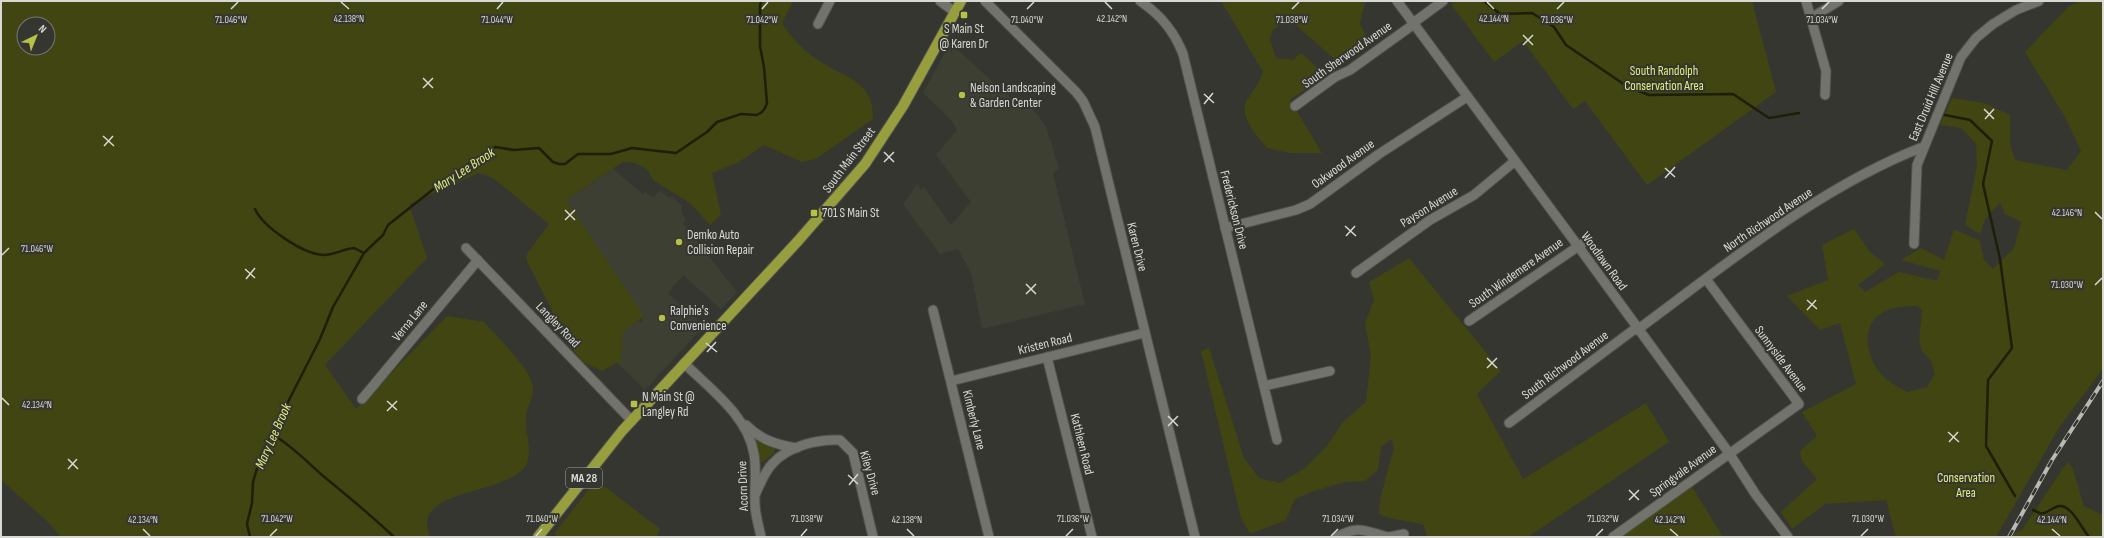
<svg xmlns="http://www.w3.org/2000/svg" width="2104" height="538" viewBox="0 0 2104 538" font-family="'Sofia Sans Condensed',sans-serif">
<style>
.built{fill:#3d3f32}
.green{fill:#414512;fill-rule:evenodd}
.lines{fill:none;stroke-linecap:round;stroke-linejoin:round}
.stream{stroke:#1d1f07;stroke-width:2.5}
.minor-casing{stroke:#51524d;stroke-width:11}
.major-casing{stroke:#51524d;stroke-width:12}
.minor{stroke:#72736c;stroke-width:9}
.major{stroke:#979e3d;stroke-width:10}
.rail-casing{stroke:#b9bab6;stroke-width:4}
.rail{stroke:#353630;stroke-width:2.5;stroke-dasharray:8;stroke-linecap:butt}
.ticks{fill:none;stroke:#d8d9d5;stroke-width:1.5}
.poi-dot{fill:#b7c148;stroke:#353630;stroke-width:1.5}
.labels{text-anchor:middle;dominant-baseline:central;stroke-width:4;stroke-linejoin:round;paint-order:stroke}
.shield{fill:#353630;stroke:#a7a8a4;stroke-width:1}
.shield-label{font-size:12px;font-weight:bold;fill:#d8d9d5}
.poi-label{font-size:13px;fill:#d8d9d5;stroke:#353630;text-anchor:start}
.street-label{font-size:13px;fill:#d8d9d5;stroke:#353630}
.park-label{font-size:13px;fill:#e1ed80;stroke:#353630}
.water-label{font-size:14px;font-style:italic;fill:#e1ec80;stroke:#353630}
.ticks-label{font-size:10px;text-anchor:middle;fill:#d8d9d5;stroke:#353630;stroke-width:4;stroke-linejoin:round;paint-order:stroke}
</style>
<rect width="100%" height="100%" fill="#353630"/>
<g class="built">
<polygon points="950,43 1014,101 1019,96 1039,116 1047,129 1059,168 1053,173 1085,304 982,329 971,273 958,249 940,254 903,204 917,184 921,190 924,187 951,225 971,202 936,155 957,130 951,120 923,93"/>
<polygon points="613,169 643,194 645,192 653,198 660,190 668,197 673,197 682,206 681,211 686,220 683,223 737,292 721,309 683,275 668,293 704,326 645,390 600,346 630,310 641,323 643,321 563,202"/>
</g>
<g class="green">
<path d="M1 1H793L782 23C791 38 806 53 821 62 846 78 874 82 873 119L816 159 802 162 764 145 739 162 712 173 721 215 710 225 690 203 653 180 647 169 635 163 623 162 566 200 644 316 623 332 621 361 602 371 583 362 570 346 527 261V254L549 224 493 178 479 173 409 204 427 258 325 365 356 409 447 316 484 322C498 338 529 366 533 387 534 399 527 406 526 416 524 432 534 450 526 465 510 493 425 489 427 525 427 529 429 533 430 537H61L47 521 1 480ZM24 24H48V48H24Z"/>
<path d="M1221 1H1368L1364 6 1360 24 1369 43 1340 64 1297 26 1282 23 1272 31 1270 39 1276 58 1293 60 1301 53 1326 75 1290 100 1322 153H1290L1267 148C1258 137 1239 117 1246 102 1252 92 1259 84 1263 72Z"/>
<polygon points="1455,1 1752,1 1776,92 1647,185 1585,101 1573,109 1523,41 1494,62 1451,4"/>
<path d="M2080 1H2103V369L2060 426 1996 537H1896L1886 500 1825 504 1792 529 1781 512 1817 479 1802 461 1800 451 1817 436 1802 412 1856 384 1840 323 1820 330 1787 296 1828 280 1822 245 1854 229 1870 252 1885 264 1858 285 1865 292 1899 272 1937 281 1940 271 1901 260 1921 248 1944 260 1954 229 1980 241 1984 260 1993 269 2014 248 2021 222 2005 214 2000 203 1985 219 1980 234 1965 225 1977 166 1976 144 1961 128 1940 125 1952 98 1984 103 2010 115V144L2015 160 2067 170 2081 151 2065 117 2025 52 2068 7ZM1917 306 1922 310 1919 339 1921 350 1931 361 1935 374 1927 387 1907 392C1899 387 1889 383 1883 376 1870 363 1861 337 1874 320 1884 307 1903 306 1917 306Z"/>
<path d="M1409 258 1501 371 1477 394 1523 479 1646 403 1669 442 1528 537H1427L1424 525C1409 520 1393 521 1379 514L1381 495 1394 448 1391 439 1381 447 1378 470 1365 481 1345 482 1311 492 1295 499 1286 520 1250 534 1241 518 1201 351 1209 348 1244 458 1259 478 1280 483 1305 468 1327 446 1343 422 1366 402 1371 357 1365 323 1374 300 1369 282Z"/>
<polygon points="757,440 775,449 774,453 763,462 760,461 756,444"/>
<polygon points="2068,461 2070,466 2072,466 2084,506 2103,515 2103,537 2005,537 2022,530"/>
<polygon points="596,480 660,529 657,537 558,537 554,534"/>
<polygon points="1689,482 1723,537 1613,537"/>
</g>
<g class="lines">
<g class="stream">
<polyline points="1484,1 1500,14 1532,13 1554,27 1566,45 1628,87 1649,95 1733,94 1769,118 1799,113"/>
<polyline points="1945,115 1970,120 1992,141 1983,184 2000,259 2012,348 1988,380 1986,446 2015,496"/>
<path d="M255 209C263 227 303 254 323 255 335 255 343 249 354 248L364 253"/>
<path d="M272 434C291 445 305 460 322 475 346 495 371 515 394 537"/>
<path d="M2033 510 2042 514C2049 512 2053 507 2059 506 2071 504 2082 529 2089 537"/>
<polyline points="250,537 247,524 252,503 253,482 261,455 320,339 333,307 364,253 383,235 388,225 450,176 495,147 514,150 539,148 553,162 559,164 565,164 578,154 611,154 632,148 676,153 707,132 717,122 741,114 757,115 762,112 765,108 767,103 764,67 760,46 760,7 761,1"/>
</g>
<g class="minor-casing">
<g id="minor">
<polyline points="940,1 955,12"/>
<polyline points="985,1 1076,92 1083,101 1095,127 1195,537"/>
<path d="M1140 1C1161 15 1174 31 1183 54L1277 440"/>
<polyline points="1397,1 1578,246 1729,453 1756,495 1788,537"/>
<polyline points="1806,1 1826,71 1825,95"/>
<polyline points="1811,18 1839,1"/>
<polyline points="1413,23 1443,1"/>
<polyline points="818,24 830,1"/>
<polyline points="1295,106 1335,77 1350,70 1414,24"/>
<polyline points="1225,228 1296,210 1310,204 1379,154 1467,97"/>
<polyline points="1914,244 1917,165 1961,57 1976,38 1993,24 2016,10 2039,1"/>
<polyline points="466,248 632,421"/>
<polyline points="1356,273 1430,220 1474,195 1515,161"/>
<polyline points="933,310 989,537"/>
<polyline points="1469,321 1586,241"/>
<path d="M1637 330C1725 265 1821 186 1923 147"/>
<polyline points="1047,357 1092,537"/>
<path d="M684 363C710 389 748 416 754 454 757 471 754 487 755 504 755 515 759 526 761 537"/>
<polyline points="951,381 1144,333"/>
<polyline points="1264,386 1330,371"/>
<polyline points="362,399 478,260"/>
<polyline points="1509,423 1636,328"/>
<path d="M746 425C761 440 777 445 797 448"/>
<path d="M756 493C761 482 765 471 773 463 789 446 817 439 840 440L853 453 873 537"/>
<path d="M1337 537C1359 524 1367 532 1388 537"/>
<polyline points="1389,537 1404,534"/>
<polyline points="1613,537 1799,404 1706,279"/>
</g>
</g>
<g class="major-casing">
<polyline id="major" points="538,537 622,431 798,241 865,164 903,106 961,1"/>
</g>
<use href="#minor" class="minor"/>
<use href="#major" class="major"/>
<g class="rail-casing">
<polyline id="rail" points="2009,537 2052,460 2103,381"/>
</g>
<use href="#rail" class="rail"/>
</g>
<path class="ticks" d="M341 2 349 9M1105 2 1112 9M1487 2 1494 9M231 9 238 2M497 9 503 2M762 9 768 2M1027 9 1034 2M1292 9 1299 2M1557 9 1564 2M1822 9 1829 2M1523 35 1533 45M1523 45 1533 35M423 78 433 88M423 88 433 78M1204 94 1214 103M1204 104 1213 93M1984 109 1994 119M1985 119 1994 109M103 136 114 146M104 146 113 136M884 152 894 162M884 162 894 152M1665 168 1675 177M1665 178 1675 167M565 210 575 220M2095 212 2102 219M565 220 575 210M1345 226 1356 236M1346 236 1355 226M2 255 9 248M245 269 255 278M246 279 255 268M1026 284 1036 294M2095 285 2102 278M1026 294 1036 284M1807 300 1817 309M1807 310 1816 300M706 343 717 352M707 352 716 342M1487 358 1497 368M1487 368 1497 358M2 398 9 405M387 401 397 410M387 411 397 401M1168 416 1178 426M1168 426 1178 416M1948 432 1959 442M1949 442 1958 432M68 459 78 469M68 469 77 459M848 475 858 484M849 485 858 474M1629 490 1639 500M1629 500 1639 490M143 529 150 536M907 529 914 536M1670 529 1678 536M2052 529 2060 536M270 536 277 529M536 536 542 529M801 536 807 529M1066 536 1073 529M1331 536 1338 529M1596 536 1603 529M1861 536 1868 529"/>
<g class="poi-dot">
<rect x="960" y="11" width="8" height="8" rx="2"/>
<circle cx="962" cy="95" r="4"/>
<rect x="810" y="209" width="8" height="8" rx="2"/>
<circle cx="679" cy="242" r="4"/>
<circle cx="662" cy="318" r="4"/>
<rect x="630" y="400" width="8" height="8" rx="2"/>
</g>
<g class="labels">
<rect class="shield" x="566" y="468" width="36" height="20" rx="3"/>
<g class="shield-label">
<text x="584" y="478">MA 28</text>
</g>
<g class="poi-label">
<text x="964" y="29" text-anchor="middle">S Main St<tspan x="964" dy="15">@ Karen Dr</tspan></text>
<text x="970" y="88">Nelson Landscaping<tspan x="970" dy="15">&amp; Garden Center</tspan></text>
<text x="822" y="213">701 S Main St</text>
<text x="687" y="235">Demko Auto<tspan x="687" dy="15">Collision Repair</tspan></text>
<text x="670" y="311">Ralphie's<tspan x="670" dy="15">Convenience</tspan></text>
<text x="642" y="397">N Main St @<tspan x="642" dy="15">Langley Rd</tspan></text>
</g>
<g class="street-label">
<text transform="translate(1347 55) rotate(-35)">South Sherwood Avenue</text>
<text transform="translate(1931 97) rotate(-67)">East Druid Hill Avenue</text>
<text transform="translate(849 160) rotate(-53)">South Main Street</text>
<text transform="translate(1343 164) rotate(-36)">Oakwood Avenue</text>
<text transform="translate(1429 207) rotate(-32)">Payson Avenue</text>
<text transform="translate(1234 210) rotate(76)">Frederickson Drive</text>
<text transform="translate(1768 220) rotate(-34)">North Richwood Avenue</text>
<text transform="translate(1137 247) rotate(76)">Karen Drive</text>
<text transform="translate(1604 261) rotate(54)">Woodlawn Road</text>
<text transform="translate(1516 273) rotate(-35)">South Windemere Avenue</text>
<text transform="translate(410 321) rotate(-51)">Verna Lane</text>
<text transform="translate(558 325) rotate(46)">Langley Road</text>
<text transform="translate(1045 344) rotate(-14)">Kristen Road</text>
<text transform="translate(1781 359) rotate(53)">Sunnyside Avenue</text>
<text transform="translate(1565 365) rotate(-37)">South Richwood Avenue</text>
<text transform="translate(974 420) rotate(76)">Kimberly Lane</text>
<text transform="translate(1082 444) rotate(76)">Kathleen Road</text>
<text transform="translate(1683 471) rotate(-36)">Springvale Avenue</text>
<text transform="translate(870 473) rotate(74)">Kiley Drive</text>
<text transform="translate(743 486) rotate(-92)">Acorn Drive</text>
</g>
<g class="park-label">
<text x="1664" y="71">South Randolph<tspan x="1664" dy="15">Conservation Area</tspan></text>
<text x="1966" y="478">Conservation<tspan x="1966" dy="15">Area</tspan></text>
</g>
<g class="water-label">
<text transform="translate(464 170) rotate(-33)">Mary Lee Brook</text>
<text transform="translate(273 436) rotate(-66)">Mary Lee Brook</text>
</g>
</g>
<g class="ticks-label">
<text x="349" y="22">42.138°N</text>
<text x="1112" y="22">42.142°N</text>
<text x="1494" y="22">42.144°N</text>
<text x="231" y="23">71.046°W</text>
<text x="1292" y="23">71.038°W</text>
<text x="1557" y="23">71.036°W</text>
<text x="1822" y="23">71.034°W</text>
<text x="497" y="23">71.044°W</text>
<text x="762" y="23">71.042°W</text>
<text x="1027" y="23">71.040°W</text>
<text x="2067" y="216">42.146°N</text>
<text x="37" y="252">71.046°W</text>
<text x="2067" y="288">71.030°W</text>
<text x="37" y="408">42.134°N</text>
<text x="277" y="522">71.042°W</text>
<text x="542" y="522">71.040°W</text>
<text x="807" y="522">71.038°W</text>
<text x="1073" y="522">71.036°W</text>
<text x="1338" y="522">71.034°W</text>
<text x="1603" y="522">71.032°W</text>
<text x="1868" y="522">71.030°W</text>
<text x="143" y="523">42.134°N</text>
<text x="907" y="523">42.138°N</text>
<text x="1670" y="523">42.142°N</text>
<text x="2052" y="523">42.144°N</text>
</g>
<rect width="2104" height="538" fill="none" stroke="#d8d9d5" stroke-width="4"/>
<g transform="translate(36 36) rotate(43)"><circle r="19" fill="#353630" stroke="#767772"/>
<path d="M0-3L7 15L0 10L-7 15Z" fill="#b7c148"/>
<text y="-6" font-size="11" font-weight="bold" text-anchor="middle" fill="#d8d9d5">N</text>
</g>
</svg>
